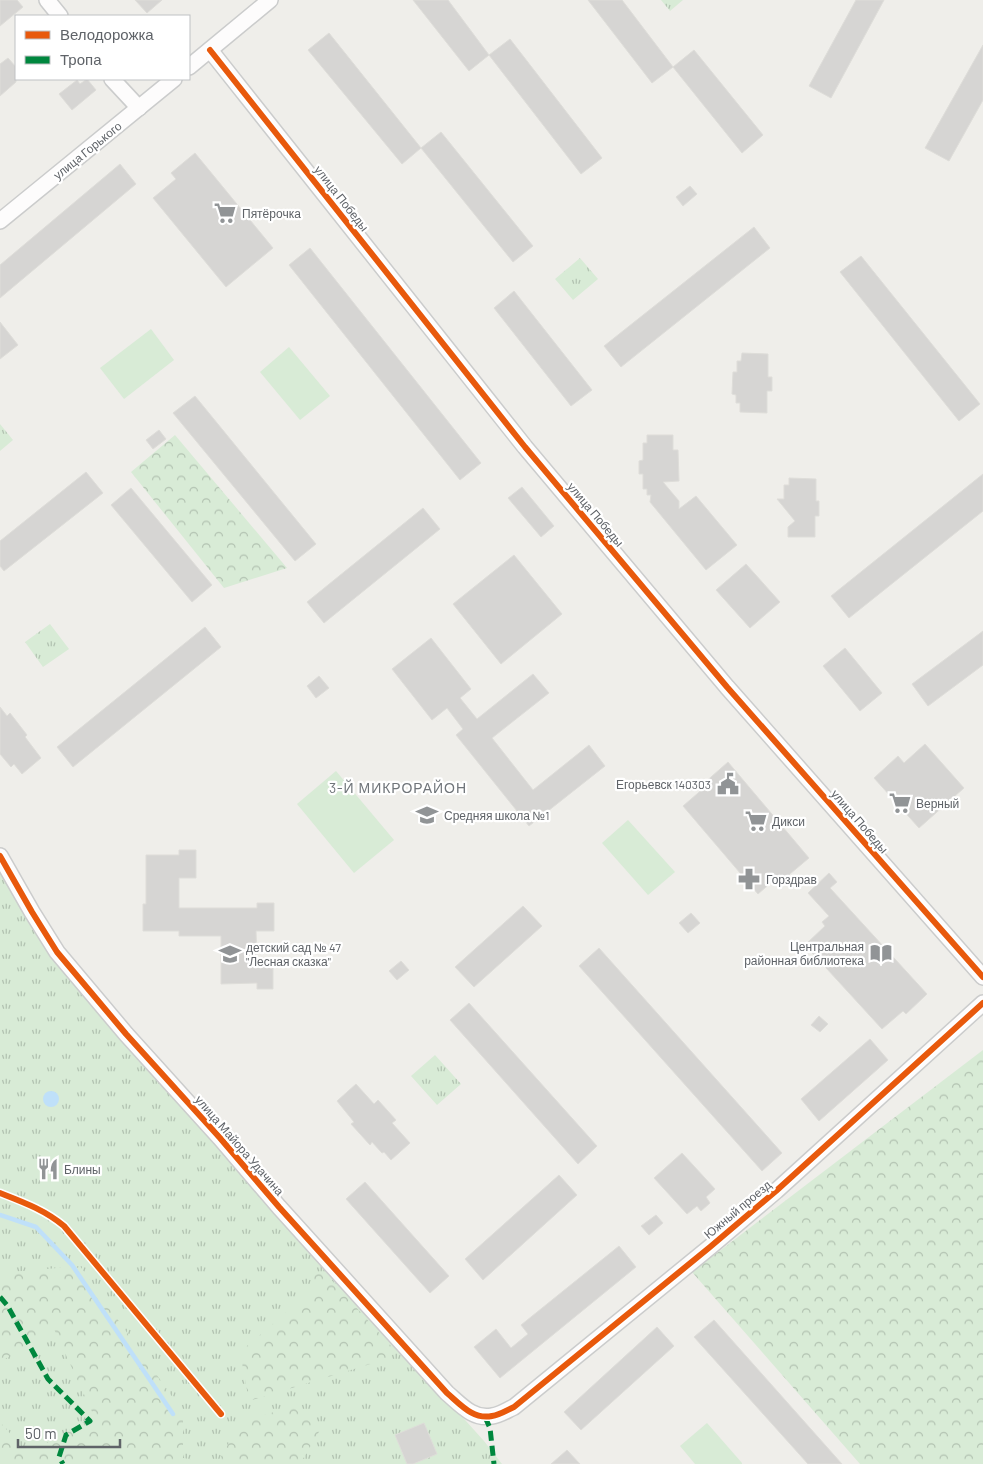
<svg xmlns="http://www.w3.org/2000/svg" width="983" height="1464" viewBox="0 0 983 1464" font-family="Barlow,sans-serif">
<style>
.grass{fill:url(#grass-tufts)}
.forest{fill:url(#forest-crowns)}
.pitch{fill:#d8ebd6}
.water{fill:#bfe0f9}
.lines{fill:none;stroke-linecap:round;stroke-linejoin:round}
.stream{stroke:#bfe0f9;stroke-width:4.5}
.building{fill:#d6d5d3;stroke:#deddd9}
.minor-casing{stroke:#cbcccc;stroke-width:18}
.minor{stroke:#fdfcfc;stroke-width:15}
.quiet{stroke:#00873e;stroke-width:5;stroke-dasharray:10 5;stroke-linecap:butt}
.cycleway-casing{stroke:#fff;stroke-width:9}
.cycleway{stroke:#e8590c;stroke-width:6}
.labels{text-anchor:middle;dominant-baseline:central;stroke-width:4.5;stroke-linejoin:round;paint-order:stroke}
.street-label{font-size:12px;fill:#5f6368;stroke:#fff}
.poi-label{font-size:12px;fill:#5f6368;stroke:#fff;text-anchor:start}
.neighbourhood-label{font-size:14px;letter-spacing:1px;fill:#70757a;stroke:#fff}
</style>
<defs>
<pattern id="grass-tufts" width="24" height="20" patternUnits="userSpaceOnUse" patternTransform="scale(1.25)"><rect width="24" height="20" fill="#d8ebd6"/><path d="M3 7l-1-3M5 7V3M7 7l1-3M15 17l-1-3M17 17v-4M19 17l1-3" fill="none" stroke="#b2c2b1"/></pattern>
<pattern id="forest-crowns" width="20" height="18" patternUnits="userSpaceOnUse" patternTransform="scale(1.25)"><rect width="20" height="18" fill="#d8ebd6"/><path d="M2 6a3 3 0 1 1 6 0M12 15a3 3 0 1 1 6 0" fill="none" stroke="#b2c2b1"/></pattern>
</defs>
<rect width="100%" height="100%" fill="#efeeea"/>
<g class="grass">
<polygon points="661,0 683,0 670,11"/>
<polygon points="580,258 598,279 573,300 555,279"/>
<polygon points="0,424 13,440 0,451"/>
<polygon points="50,624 69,649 43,667 25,642"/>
<polygon points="0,865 30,925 61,965 289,1224 484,1441 502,1464 0,1464"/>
<polygon points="435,1055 461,1084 437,1105 411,1076"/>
</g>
<g class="forest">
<polygon points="175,435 287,568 224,588 131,472"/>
<polygon points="983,1050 983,1464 860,1464 692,1272"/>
<polygon points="80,1266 183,1412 183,1458 213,1464 0,1464 0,1422 28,1454 94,1416 54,1329 0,1362 0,1273"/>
<path d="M322 1273 326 1274 391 1346 387 1359 249 1401 240 1352 311 1291C311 1279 309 1275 322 1273Z"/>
<polygon points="293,1407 320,1430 300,1464 217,1464 241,1421"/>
</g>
<g class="pitch">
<polygon points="151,329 174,360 124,399 100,368"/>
<polygon points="289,347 330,396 300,420 260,372"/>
<polygon points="336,771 394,840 354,873 297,804"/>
<polygon points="628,820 675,872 648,895 602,843"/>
<polygon points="707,1423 742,1463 742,1464 695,1464 680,1446"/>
</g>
<circle class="water" cx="51" cy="1099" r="8"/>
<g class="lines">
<polyline class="stream" points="0,1215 36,1227 72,1265 173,1414"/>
</g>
<g class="building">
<polygon points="0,0 17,0 23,7 0,26"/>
<polygon points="135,0 162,0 147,13"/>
<polygon points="413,0 448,0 489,55 469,71"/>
<polygon points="588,0 622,0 673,67 652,83"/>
<polygon points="856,0 884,0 831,98 809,86"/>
<polygon points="329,33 421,148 402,164 308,50"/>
<polygon points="510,39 602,158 581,174 489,55"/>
<polygon points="983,45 983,100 949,161 925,148"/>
<polygon points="694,50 763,135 742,153 673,67"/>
<polygon points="8,58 16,67 16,82 0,96 0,64"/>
<polygon points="87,79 96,90 72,110 59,94 77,80 80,84"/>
<polygon points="441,132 533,246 513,262 421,148"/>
<polygon points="195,153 273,248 226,287 153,198 176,179 171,173"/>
<polygon points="120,164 136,184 0,298 0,265"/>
<polygon points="690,186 697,194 683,206 676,197"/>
<polygon points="754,227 770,248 621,367 604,346"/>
<polygon points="310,248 481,463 460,480 289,265"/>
<polygon points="861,256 980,404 959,421 840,272"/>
<polygon points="514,291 592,390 571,406 494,308"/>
<polygon points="0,322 18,345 0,359"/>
<polygon points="742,353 768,354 768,377 772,377 772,391 767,391 767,413 740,412 740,403 736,403 736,395 732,394 733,372 737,372 737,361 741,361"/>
<polygon points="195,396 316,544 295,561 173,413"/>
<polygon points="159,430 166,439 153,449 146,440"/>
<polygon points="647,435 673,435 673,450 678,450 679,481 663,482 679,501 679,509 696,496 737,545 706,570 650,502 651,495 647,495 647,489 643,489 643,474 639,474 639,461 643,460 643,443 647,443"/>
<polygon points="86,472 103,493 4,571 0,566 0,541"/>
<polygon points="983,474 983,511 849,618 831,596"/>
<polygon points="789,478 816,479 816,501 819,501 819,516 815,516 815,537 788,537 788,527 795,521 777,499 784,499 784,485 789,485"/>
<polygon points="522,487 554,526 541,537 508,498"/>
<polygon points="131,488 212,585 192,602 111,505"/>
<polygon points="423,508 440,529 324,623 307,602"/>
<polygon points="514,555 562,614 501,664 453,604"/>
<polygon points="746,564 780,602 750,628 716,590"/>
<polygon points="205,627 221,647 73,767 57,747"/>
<polygon points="983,631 983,665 928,706 912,684"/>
<polygon points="431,638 471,689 460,698 477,719 533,674 549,693 492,738 533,790 589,745 605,766 529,826 456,735 463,729 447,708 432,720 392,669"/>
<polygon points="845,648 882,693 860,711 823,666"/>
<polygon points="319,676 329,688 316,698 307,686"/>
<polygon points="0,707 7,716 10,713 27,735 25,737 41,758 22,774 14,764 11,767 0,754"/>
<polygon points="925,744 964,788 919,828 874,778 898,756 904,763"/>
<polygon points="728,762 809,858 784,879 780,875 758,894 683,806 705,787 703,784"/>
<polygon points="179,850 196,850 196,878 179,878 179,908 257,908 257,903 274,903 274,931 256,931 257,961 273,960 273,989 257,989 257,983 221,984 221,936 179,936 179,931 143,931 143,904 146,904 146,855 179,855"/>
<polygon points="829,873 837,882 830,888 927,994 906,1014 903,1011 882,1029 805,945 825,926 822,922 829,916 808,893"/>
<polygon points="523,906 542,926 474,987 455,967"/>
<polygon points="691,913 700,923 688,933 679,923"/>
<polygon points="599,948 782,1153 762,1171 579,966"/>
<polygon points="401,961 409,970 397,980 389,971"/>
<polygon points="469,1003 597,1146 578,1164 450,1020"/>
<polygon points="819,1016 828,1024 820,1032 811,1025"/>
<polygon points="870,1039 888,1060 819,1121 801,1099"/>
<polygon points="356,1084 374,1104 378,1100 396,1120 392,1123 410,1143 391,1160 384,1152 382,1153 372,1142 370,1145 351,1124 354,1122 337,1101"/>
<polygon points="682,1153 715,1189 706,1197 710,1203 701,1211 697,1206 687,1214 654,1178"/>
<polygon points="559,1175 577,1195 483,1280 465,1259"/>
<polygon points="365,1182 449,1276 430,1293 346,1199"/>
<polygon points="656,1215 663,1223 649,1235 641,1226"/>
<polygon points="619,1246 636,1267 500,1378 474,1347 496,1329 511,1348 528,1334 521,1325"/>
<polygon points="714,1320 842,1464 808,1464 694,1337"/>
<polygon points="657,1327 674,1346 581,1430 564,1412"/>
<polygon points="424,1423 437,1454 413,1464 407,1464 395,1435"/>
<polygon points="567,1450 580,1464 551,1464"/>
</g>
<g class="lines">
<g class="minor-casing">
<g id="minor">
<polyline points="47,0 60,16"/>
<polyline points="210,50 525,447 727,687 983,977"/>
<polyline points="189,67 270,0"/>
<polyline points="112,79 139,108"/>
<polyline points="0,221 174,79"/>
<path d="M0 856 32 912 57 952 126 1034 220 1138 279 1207 447 1393C460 1404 473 1420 492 1416 500 1415 507 1410 514 1407L710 1247 776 1191 983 1003"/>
</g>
</g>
<use href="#minor" class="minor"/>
<g class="quiet">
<polyline points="0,1297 7,1305 48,1379 90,1421 66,1435 59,1457 63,1464"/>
<polyline points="485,1417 490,1428 494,1464"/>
</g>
<g class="cycleway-casing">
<g id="cycleway">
<polyline points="210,50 525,447 727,687 983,977"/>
<path d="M0 856 32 912 57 952 126 1034 220 1138 279 1207 447 1393C460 1404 473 1420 492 1416 500 1415 507 1410 514 1407L710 1247 776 1191 983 1003"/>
<path d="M0 1193C23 1202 45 1210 64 1226L221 1414"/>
</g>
</g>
<use href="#cycleway" class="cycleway"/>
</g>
<defs>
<g id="supermarket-bare" transform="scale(1.725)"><path d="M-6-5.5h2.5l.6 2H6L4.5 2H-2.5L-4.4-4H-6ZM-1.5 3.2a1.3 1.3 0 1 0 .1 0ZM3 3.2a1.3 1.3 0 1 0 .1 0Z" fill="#919496" stroke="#fff" stroke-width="2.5" paint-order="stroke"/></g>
<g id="civic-bare" transform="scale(1.725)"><path d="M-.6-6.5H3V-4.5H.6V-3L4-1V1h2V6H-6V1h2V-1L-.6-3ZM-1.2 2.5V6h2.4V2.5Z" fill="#919496" stroke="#fff" stroke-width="2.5" paint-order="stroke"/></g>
<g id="school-bare" transform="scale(1.725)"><path d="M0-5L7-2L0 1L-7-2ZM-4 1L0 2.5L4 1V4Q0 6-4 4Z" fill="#919496" stroke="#fff" stroke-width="2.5" paint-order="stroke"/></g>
<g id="pharmacy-bare" transform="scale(1.725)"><path d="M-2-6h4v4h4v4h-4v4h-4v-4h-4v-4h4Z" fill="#919496" stroke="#fff" stroke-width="2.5" paint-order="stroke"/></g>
<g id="library-bare" transform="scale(1.725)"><path d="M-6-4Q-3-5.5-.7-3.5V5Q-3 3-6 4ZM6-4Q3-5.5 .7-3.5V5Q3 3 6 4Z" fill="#919496" stroke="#fff" stroke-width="2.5" paint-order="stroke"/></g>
<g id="restaurant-bare" transform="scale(1.725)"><path d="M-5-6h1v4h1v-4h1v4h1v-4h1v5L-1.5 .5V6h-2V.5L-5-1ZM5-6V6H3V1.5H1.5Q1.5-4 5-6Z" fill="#919496" stroke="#fff" stroke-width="2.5" paint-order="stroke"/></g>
</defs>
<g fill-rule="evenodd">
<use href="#supermarket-bare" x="225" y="213"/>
<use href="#civic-bare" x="728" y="784"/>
<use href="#supermarket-bare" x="900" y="803"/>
<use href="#school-bare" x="427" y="815"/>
<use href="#supermarket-bare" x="756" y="821"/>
<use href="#pharmacy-bare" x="749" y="879"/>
<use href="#library-bare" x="881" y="953"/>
<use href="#school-bare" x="230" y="954"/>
<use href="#restaurant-bare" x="48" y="1169"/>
</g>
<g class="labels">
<g class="street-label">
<text transform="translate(87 150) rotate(-39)">улица Горького</text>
<text transform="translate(342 198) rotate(52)">улица Победы</text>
<text transform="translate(596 514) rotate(50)">улица Победы</text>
<text transform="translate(860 821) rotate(49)">улица Победы</text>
<text transform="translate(240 1145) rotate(49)">улица Майора Удачина</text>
<text transform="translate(737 1209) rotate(-40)">Южный проезд</text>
</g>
<g class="poi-label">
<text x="242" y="213">Пятёрочка</text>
<text x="711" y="784" text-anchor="end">Егорьевск 140303</text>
<text x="916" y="803">Верный</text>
<text x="444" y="815">Средняя школа №1</text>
<text x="772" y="821">Дикси</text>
<text x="766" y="879">Горздрав</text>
<text x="864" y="946" text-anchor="end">Центральная<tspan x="864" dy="14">районная библиотека</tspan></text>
<text x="246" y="947">детский сад № 47<tspan x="246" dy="14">"Лесная сказка"</tspan></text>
<text x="64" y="1169">Блины</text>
</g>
<g class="neighbourhood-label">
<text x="398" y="787">3-Й МИКРОРАЙОН</text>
</g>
</g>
<rect x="15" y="15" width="175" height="65" fill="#ffffff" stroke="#bfc1c3"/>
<rect x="25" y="31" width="25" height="8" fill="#e8590c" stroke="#bfc1c3"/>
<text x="60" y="40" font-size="15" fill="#5f6368">Велодорожка</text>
<rect x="25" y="56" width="25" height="8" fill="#00873e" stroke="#bfc1c3"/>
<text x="60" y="65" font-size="15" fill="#5f6368">Тропа</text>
<path d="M18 1439v8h102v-8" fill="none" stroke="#5f6368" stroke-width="2.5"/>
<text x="25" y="1439" font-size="15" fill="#5f6368" stroke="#ffffff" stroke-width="4" paint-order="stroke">50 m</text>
</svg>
